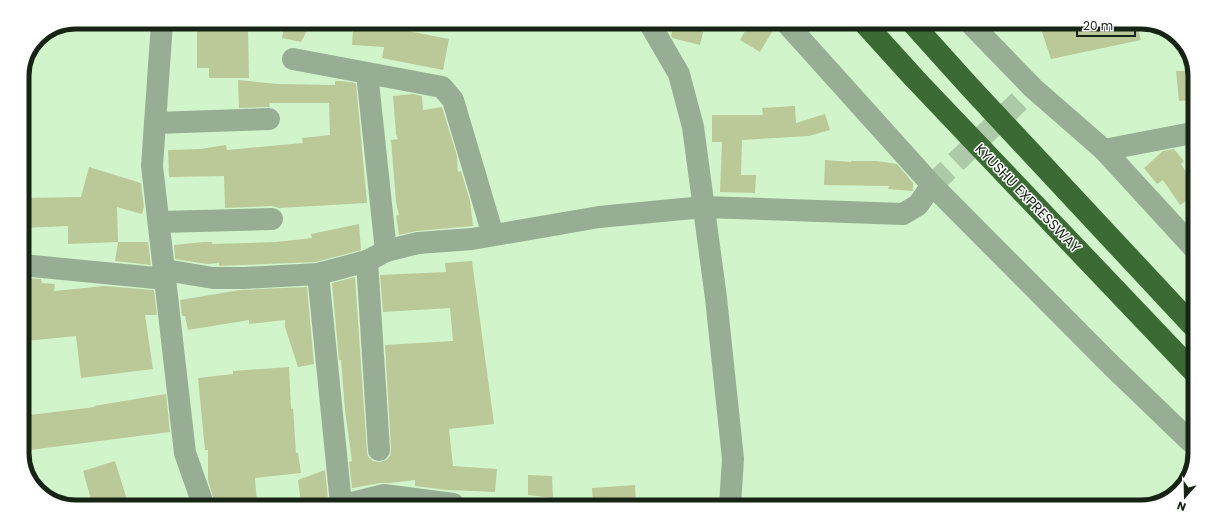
<svg xmlns="http://www.w3.org/2000/svg" width="1217" height="529" viewBox="0 0 1217 529" font-family="Poppins,sans-serif">
<style>
.building{fill:#bbc999}
.lines{fill:none;stroke-linecap:round;stroke-linejoin:round}
.minor-tunnel{stroke:#accaa7;stroke-width:22;stroke-dasharray:22 11;stroke-linecap:butt}
.minor{stroke:#98ae94;stroke-width:22}
.motorway{stroke:#3c6a34;stroke-width:22}
.labels{text-anchor:middle;dominant-baseline:central;stroke-width:3;stroke-linejoin:round;paint-order:stroke}
.street-label{font-size:14px;fill:#172415;stroke:#fff}
.rim{fill:none;stroke:#172415;stroke-width:5}
</style>
<rect width="100%" height="100%" fill="#d1f4cb"/>
<g class="building">
<polygon points="285,23 311,23 301,42 282,38"/>
<polygon points="674,24 705,24 700,45 672,38 671,35"/>
<polygon points="749,24 776,25 760,52 740,40"/>
<polygon points="1040,26 1137,26 1141,40 1051,59"/>
<polygon points="388,27 449,39 443,70 382,58 384,47 352,45 353,30 388,31"/>
<polygon points="197,31 248,31 249,78 209,78 209,68 197,68"/>
<polygon points="1176,71 1194,71 1195,100 1179,101"/>
<polygon points="238,80 277,84 335,85 335,81 342,81 356,83 367,203 279,208 272,206 225,208 224,176 169,177 168,150 200,149 226,145 227,150 303,143 302,138 330,135 329,103 269,103 270,107 239,108"/>
<polygon points="413,94 422,96 423,110 442,107 457,156 458,172 461,171 470,201 473,226 417,231 399,235 396,216 399,215 396,202 391,140 398,139 396,134 393,96"/>
<polygon points="795,106 796,123 825,114 830,130 809,136 742,140 741,175 756,175 755,193 720,192 722,142 712,142 712,115 763,115 762,108"/>
<polygon points="1174,149 1184,161 1181,164 1194,184 1194,196 1180,205 1163,180 1157,184 1144,168 1163,151"/>
<polygon points="825,160 851,162 851,161 877,161 897,164 913,183 913,191 888,189 889,186 824,185"/>
<polygon points="89,167 141,183 144,207 142,214 117,207 118,242 68,244 68,226 22,228 22,198 81,197"/>
<polygon points="359,224 361,250 316,262 219,266 219,263 207,264 175,259 174,245 203,242 212,242 212,244 276,242 312,238 311,234"/>
<polygon points="118,242 148,242 151,265 115,261"/>
<polygon points="472,261 494,424 449,429 453,466 497,469 495,492 448,490 415,486 415,480 390,483 381,483 352,488 349,462 352,461 345,411 341,360 339,360 332,283 355,277 367,451 368,457 373,461 380,462 386,460 390,456 391,449 385,345 453,341 450,308 383,312 380,275 446,272 445,263"/>
<polygon points="22,278 41,279 42,283 55,284 54,291 104,286 154,290 157,315 145,315 153,369 81,378 76,336 26,341 22,303"/>
<polygon points="307,287 314,364 298,367 285,327 285,320 249,324 249,320 188,330 185,316 182,316 180,300 240,290"/>
<polygon points="289,367 291,409 293,408 296,453 298,453 301,473 255,478 257,504 215,504 208,480 208,450 205,450 198,378 233,374 233,371"/>
<polygon points="166,394 170,432 22,451 22,416 95,407 94,406"/>
<polygon points="115,461 128,503 92,503 83,471"/>
<polygon points="325,470 328,499 307,504 301,504 298,480"/>
<polygon points="528,475 552,476 553,498 528,495"/>
<polygon points="635,485 636,505 593,505 592,488"/>
</g>
<g class="lines">
<polyline class="minor-tunnel" points="932,185 1033,88"/>
<g class="minor">
<polyline points="162,23 152,166 185,453 203,504"/>
<polyline points="650,24 679,74 693,127 716,298 733,459 730,505"/>
<polyline points="788,25 932,185 1112,366 1191,442"/>
<polyline points="972,25 1033,88 1104,150 1193,247"/>
<polyline points="293,59 442,87 453,100 493,235"/>
<polyline points="367,73 386,251"/>
<polyline points="155,123 269,119"/>
<polyline points="1104,150 1187,134 1194,133"/>
<polyline points="159,222 272,219"/>
<polyline points="367,261 379,450"/>
<polyline points="22,265 166,279"/>
<polyline points="165,270 213,278 244,278 318,274 367,261 386,251 418,243 472,239 599,217 704,207 903,214 918,205 932,185"/>
<polyline points="318,274 341,504"/>
<polyline points="348,504 384,495 453,504"/>
</g>
<g class="motorway">
<polyline points="866,25 915,79 1192,370"/>
<polyline points="914,25 969,86 1192,325"/>
</g>
</g>
<g class="labels">
<g class="street-label">
<text transform="translate(1028 198) rotate(46)">KYUSHU EXPRESSWAY</text>
</g>
</g>
<path d="M0 0H1217V529H0ZM76 29H1141A47 47 0 0 1 1188 76V453A47 47 0 0 1 1141 500H76A47 47 0 0 1 29 453V76A47 47 0 0 1 76 29Z" fill="#fff" fill-rule="evenodd"/>
<path class="rim" d="M76 29H1141A47 47 0 0 1 1188 76V453A47 47 0 0 1 1141 500H76A47 47 0 0 1 29 453V76A47 47 0 0 1 76 29Z"/>
<g transform="translate(1185 497) rotate(200)" stroke="#ffffff" stroke-width="3" paint-order="stroke">
<path d="M0-3L7 15L0 10L-7 15Z" fill="#172415"/>
<text y="-6" font-size="11" font-weight="bold" text-anchor="middle" fill="#172415">N</text>
</g>
<path d="M1077 30v6h58v-6" fill="none" stroke="#172415" stroke-width="2"/>
<text x="1083" y="30" font-size="12" fill="#172415" stroke="#ffffff" stroke-width="3" paint-order="stroke">20 m</text>
</svg>
